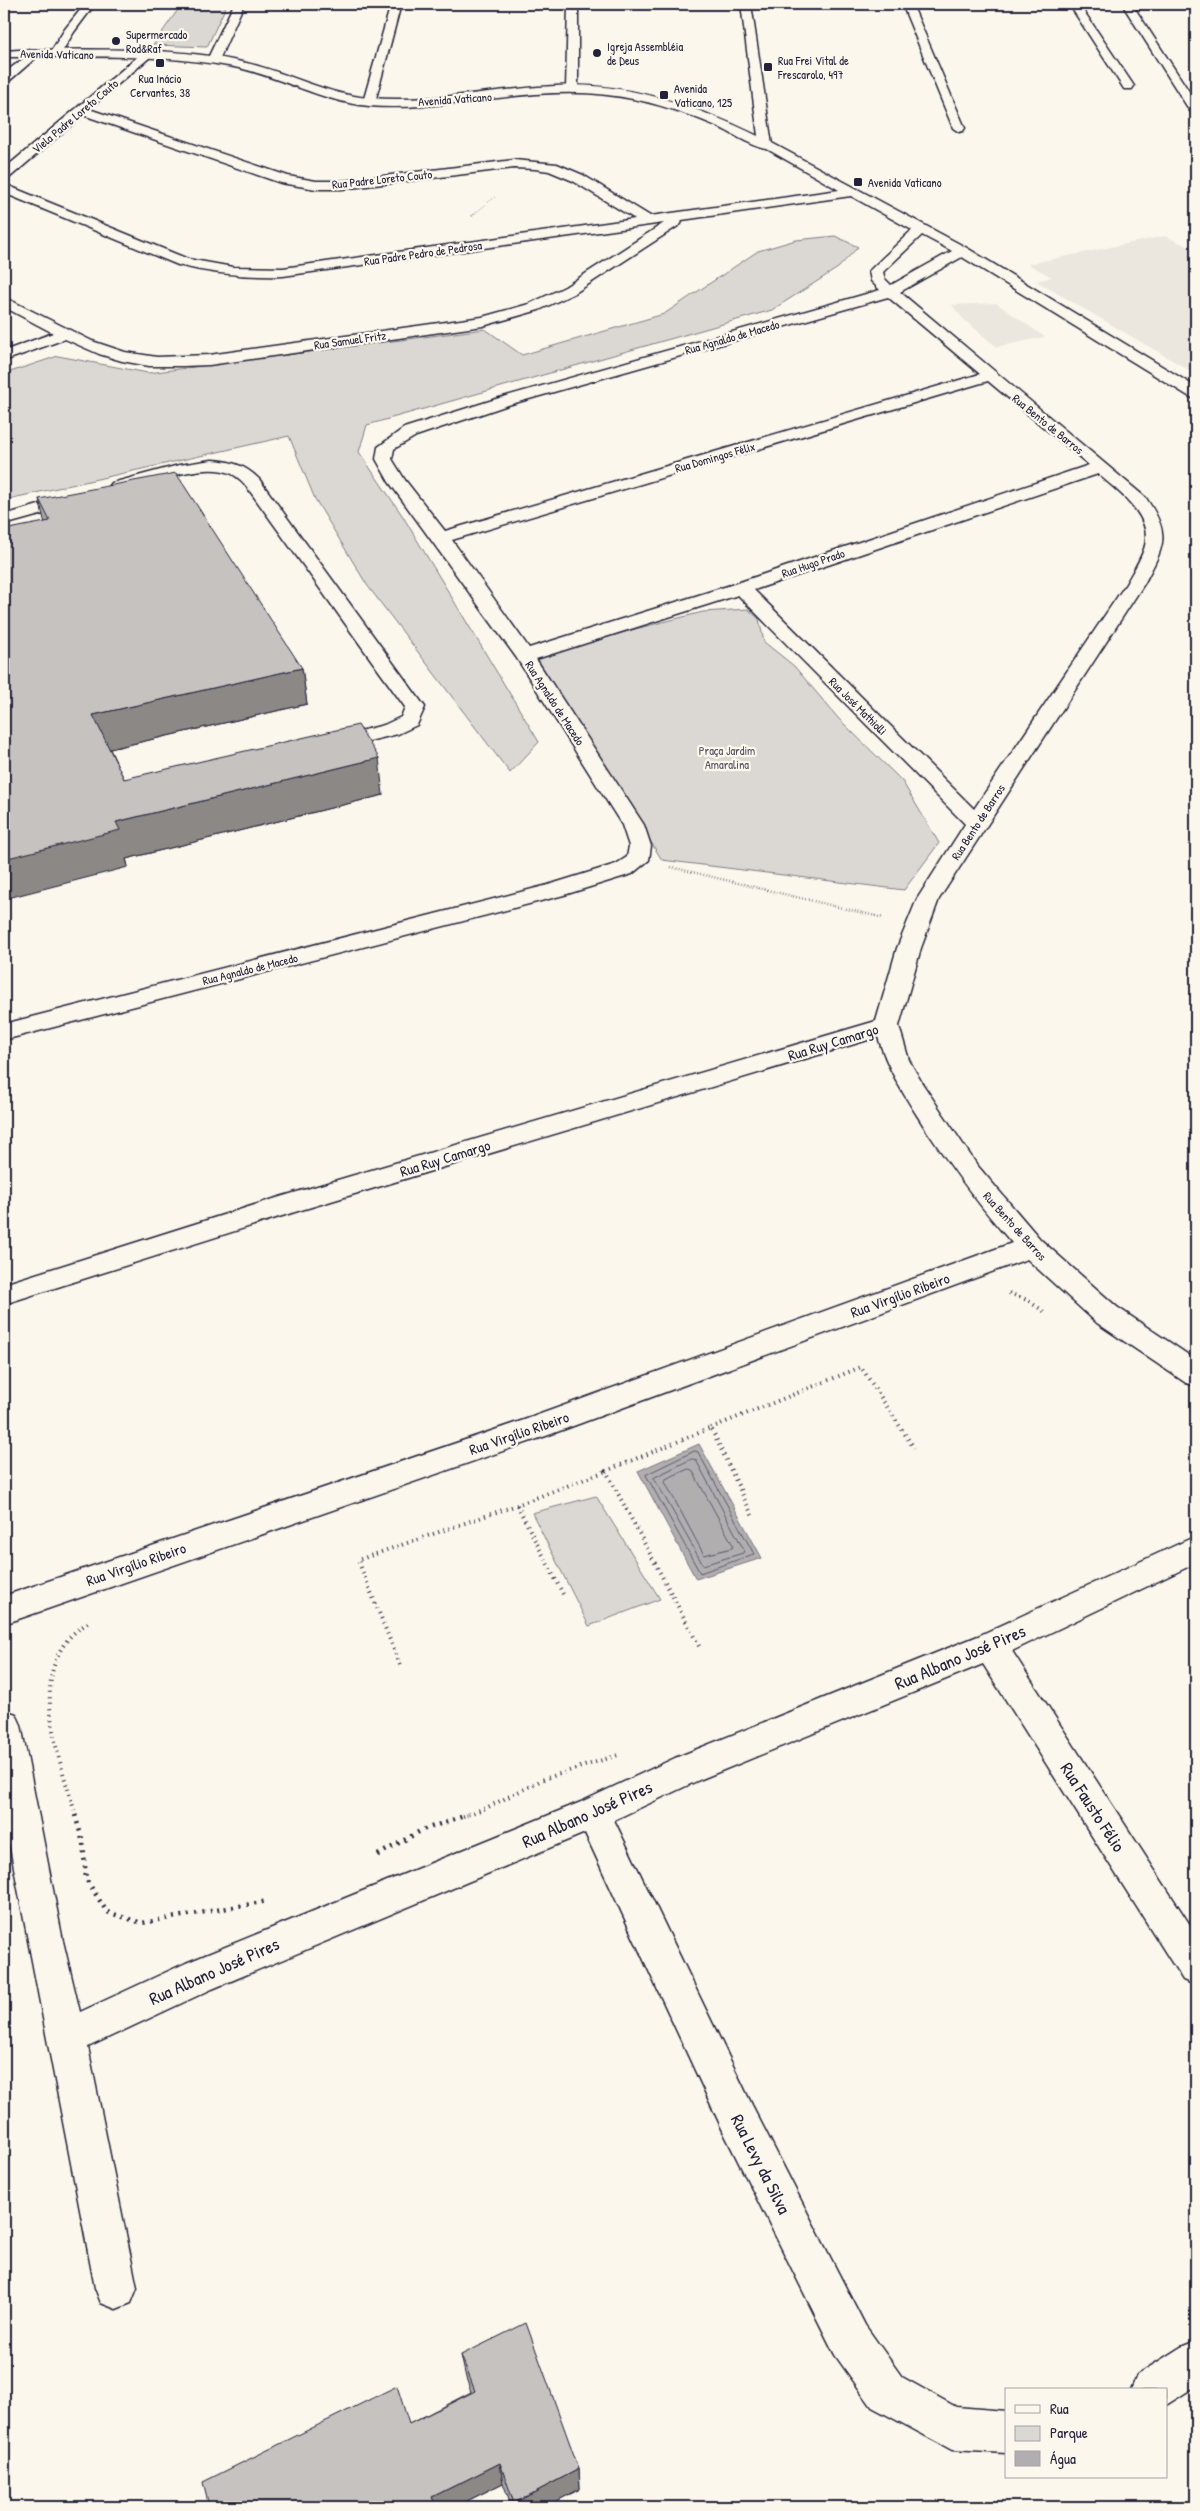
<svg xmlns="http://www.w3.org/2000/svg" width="1200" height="2511" viewBox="0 0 1200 2511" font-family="'Patrick Hand',sans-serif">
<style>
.built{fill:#ebe7df}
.green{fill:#dbd8d3;stroke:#7e7d87}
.water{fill:#b1aeb0;stroke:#787681}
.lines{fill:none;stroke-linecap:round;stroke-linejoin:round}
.shore{stroke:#5b5a6a;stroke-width:1}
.minor-casing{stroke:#22223b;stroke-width:3}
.major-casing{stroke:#22223b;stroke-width:3}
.path-far4{stroke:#22223b;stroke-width:1;stroke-dasharray:0.5 2;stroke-linecap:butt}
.path-far3{stroke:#22223b;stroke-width:2;stroke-dasharray:0.5 2;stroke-linecap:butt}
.path-far2{stroke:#22223b;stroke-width:2.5;stroke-dasharray:0.5 2.5;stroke-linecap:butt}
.path-far1{stroke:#22223b;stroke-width:4;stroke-dasharray:1 4.5;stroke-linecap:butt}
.path{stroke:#22223b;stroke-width:4.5;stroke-dasharray:2 5.5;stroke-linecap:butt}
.minor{fill:#fbf7ec;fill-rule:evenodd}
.major{fill:#fbf7ec;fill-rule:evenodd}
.wall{fill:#aaa7a5;stroke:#22223b}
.shaded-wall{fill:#8b8886;stroke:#22223b}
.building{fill:#c6c2c0;stroke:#22223b}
.poi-dot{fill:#22223b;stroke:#fbf7ec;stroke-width:2}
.labels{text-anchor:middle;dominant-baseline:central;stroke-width:4.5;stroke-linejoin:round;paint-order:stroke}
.far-poi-label{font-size:12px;fill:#22223b;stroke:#fbf7ec;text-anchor:start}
.far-street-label{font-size:12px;fill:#22223b;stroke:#fbf7ec}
.far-park-label{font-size:12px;fill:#505061;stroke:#fbf7ec}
.street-label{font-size:15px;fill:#22223b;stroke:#fbf7ec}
.near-street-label{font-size:18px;fill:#22223b;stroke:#fbf7ec}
</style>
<rect width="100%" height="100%" fill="#fbf7ec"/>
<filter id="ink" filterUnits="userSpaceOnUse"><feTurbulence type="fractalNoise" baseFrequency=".02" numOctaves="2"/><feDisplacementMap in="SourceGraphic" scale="10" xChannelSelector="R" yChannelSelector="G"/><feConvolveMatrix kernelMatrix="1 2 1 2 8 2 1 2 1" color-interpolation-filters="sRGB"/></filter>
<g filter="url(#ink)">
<g class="built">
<polygon points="1165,236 1196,250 1196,374 1036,281 1052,277 1028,264"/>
<polygon points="996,303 1045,337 997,347 963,319 952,305"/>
</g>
<g class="green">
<polygon points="182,4 227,4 207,47 153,45"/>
<polygon points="835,236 858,247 838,268 772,310 367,425 359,452 402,515 539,742 510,773 367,585 315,499 289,436 4,500 4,374 58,356 148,373 485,329 522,355 664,314 758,251 796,240"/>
<polygon points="748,609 759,619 764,642 794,666 838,718 902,781 939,843 904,890 662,860 537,658 635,629 703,612"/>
<polygon points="596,1496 660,1599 589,1626 532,1513"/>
</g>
<polygon class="water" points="699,1444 762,1558 696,1579 638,1471"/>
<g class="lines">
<g class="shore">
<polygon points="695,1451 698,1452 754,1554 700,1573 646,1475"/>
<polygon points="692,1459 696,1460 744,1550 743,1553 703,1565 654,1478"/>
<polygon points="689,1469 692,1470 733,1545 732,1548 704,1555 665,1482 666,1479"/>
</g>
<g class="minor-casing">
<g id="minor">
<polygon points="85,4 95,4 74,32 60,55 52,55 50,53 65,29"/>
<polygon points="234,4 244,4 219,60 217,62 209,62 207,60"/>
<polygon points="391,4 401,4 375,102 369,106 363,102"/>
<polygon points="568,4 578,4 578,89 572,93 566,89"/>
<polygon points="902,4 912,4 965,128 963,131 959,132 953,128"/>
<polygon points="1069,4 1079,4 1134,86 1132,89 1124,89"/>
<polygon points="1122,4 1132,4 1196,102 1196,115 1190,111"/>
<polygon points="35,50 39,51 39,55 8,82 4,82 4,73"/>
<path d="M145 53 149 54V58L89 109 288 176 316 181H342L514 160 557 164 583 175 650 216 839 190 760 145 766 141 770 142 967 248 1196 387V399L1190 397 962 257 900 292 1146 498C1172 536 1164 546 1144 584L939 899 921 948 899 1026 909 1060 922 1083 977 1165 1041 1240 1117 1307 1196 1360V1386L1186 1383 1097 1323 1027 1259 546 1436 4 1624V1596L524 1420 1012 1243C980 1207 952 1168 925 1128 906 1098 888 1071 878 1037L298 1211 4 1304V1284L280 1197 876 1021 897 948 917 899 965 824 738 595 536 659 644 825 651 846 649 860 632 874 564 895 4 1040V1024L548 885 616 864 627 857 629 846 622 825 516 657 389 482 376 459 378 447 404 428 496 399 880 290 871 281 869 271 912 230 851 196 682 220 681 224 575 293 539 310 483 326 209 365 183 366H149L122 361 99 354 65 339 4 361V351L53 333 4 307V297L92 341 125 352 157 357 209 355 482 317 529 304 565 287 664 223 283 276C247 277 213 274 178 265L4 193V184L188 259 233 267 283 268 635 219 573 181 549 171 535 169 514 168 342 189H316L281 183 83 115 9 178 4 179V169L141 54ZM922 235 952 251 891 285 885 279 883 272ZM888 297 980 374 445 531 405 480 392 459 394 449 416 436 508 405ZM988 381 1089 465 734 584 529 648 452 540ZM1098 474C1119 492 1155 517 1144 549 1140 561 1132 573 1126 584L974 809 754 590Z"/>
<path d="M212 460C231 461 245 465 259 479L425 707 417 725 398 734 328 751 321 749 318 745 321 741 384 725 401 717 405 707 247 487C243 482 238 477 232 474 203 460 148 485 118 492L112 491 109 487 112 483 179 465Z"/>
<polygon points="77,494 83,495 86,499 83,503 4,525 4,515"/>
<polygon points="1196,1536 1196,1563 1012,1651 1196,1934 1196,1985 1183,1980 983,1664 699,1780 614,1820 752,2105 865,2325 902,2377 956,2407 1006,2411 1006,2453 952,2450 872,2407 835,2355 724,2133 585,1833 212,1989 88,2047 137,2288 131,2303 116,2309 101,2303 95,2288 4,1816 4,1710 16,1714 21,1725 63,1941 80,2012 186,1963 581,1802 675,1758 978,1636"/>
<polygon points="1196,2341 1196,2386 1166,2405 1166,2390 1131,2390 1137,2375 1181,2347"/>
</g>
</g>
<g class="major-casing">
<path id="major" d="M741 4H751L772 145 766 149C749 145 732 133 716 126 682 111 644 99 607 95 528 85 449 112 369 106 322 102 280 76 234 67 159 53 80 57 4 57V51L19 50C91 50 172 46 242 62 285 71 326 95 370 98 431 103 493 89 555 86 625 81 696 106 758 136Z"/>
</g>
<polyline class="path-far4" points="473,215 496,196"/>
<polyline class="path-far3" points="472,216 474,214"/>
<polyline class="path-far2" points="671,867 884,918"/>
<g class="path-far1">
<polyline points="1009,1293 1027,1300 1045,1312"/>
<polyline points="711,1428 861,1367 914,1448"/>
<polyline points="563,1594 517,1505 606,1471"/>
<polyline points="699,1646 606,1471 711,1428 753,1517"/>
<polyline points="400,1665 358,1560 517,1505"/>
<path d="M76 1816C59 1758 21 1661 88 1623"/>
<polyline points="463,1816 486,1808 544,1779 618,1755"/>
</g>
<g class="path">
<polyline points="75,1815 83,1842 86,1879 107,1912 142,1923 268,1901"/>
<polyline points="378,1855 422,1830 467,1815"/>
</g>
<use href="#minor" class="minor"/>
<use href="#major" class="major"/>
</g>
<g class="wall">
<polygon points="39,499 302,668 307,704 110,749 124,779 383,795 126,859 128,867"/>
<polygon points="461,2355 579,2469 580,2489 545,2507 512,2507 503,2483 455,2507 209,2507 409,2424 471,2392 466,2378"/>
</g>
<g class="shaded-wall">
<polygon points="302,668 307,704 101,751 93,715"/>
<polygon points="379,758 383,795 126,859 128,867 4,899 4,859 116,822"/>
<polygon points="500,2463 503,2483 455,2507 436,2507 432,2497"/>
<polygon points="579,2469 580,2489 545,2507 514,2507 514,2503"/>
</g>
<g class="building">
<polygon points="176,473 302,668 93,715 124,779 358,725 379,758 116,822 120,830 4,859 4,530 50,521 39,499"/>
<polygon points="526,2323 579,2469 514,2503 500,2463 432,2497 436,2507 358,2507 358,2506 354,2507 209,2507 203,2482 397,2386 409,2424 475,2391 461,2355"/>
</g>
</g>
<g class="poi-dot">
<circle cx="116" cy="41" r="5"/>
<circle cx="597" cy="53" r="5"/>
<rect x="155" y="58" width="10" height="10" rx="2.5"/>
<rect x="763" y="62" width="10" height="10" rx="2.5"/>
<rect x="659" y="90" width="10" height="10" rx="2.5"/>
<rect x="853" y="177" width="10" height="10" rx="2.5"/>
</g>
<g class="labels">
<g class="far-poi-label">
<text x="126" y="34">Supermercado<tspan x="126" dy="14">Rod&amp;Raf</tspan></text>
<text x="607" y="46">Igreja Assembléia<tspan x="607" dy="14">de Deus</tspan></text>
<text x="778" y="60">Rua Frei Vital de<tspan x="778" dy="14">Frescarolo, 497</tspan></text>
<text x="160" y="78" text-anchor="middle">Rua Inácio<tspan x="160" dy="14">Cervantes, 38</tspan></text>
<text x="674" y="88">Avenida<tspan x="674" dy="14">Vaticano, 125</tspan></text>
<text x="868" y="182">Avenida Vaticano</text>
</g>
<g class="far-street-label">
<text transform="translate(57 54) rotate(1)">Avenida Vaticano</text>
<text transform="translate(455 99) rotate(-4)">Avenida Vaticano</text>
<text transform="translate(75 116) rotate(-40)">Viela Padre Loreto Couto</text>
<text transform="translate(382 179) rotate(-6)">Rua Padre Loreto Couto</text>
<text transform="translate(423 253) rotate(-8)">Rua Padre Pedro de Pedrosa</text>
<text transform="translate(732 337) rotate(-16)">Rua Agnaldo de Macedo</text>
<text transform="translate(350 340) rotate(-8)">Rua Samuel Fritz</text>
<text transform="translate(1048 424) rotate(39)">Rua Bento de Barros</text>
<text transform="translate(715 457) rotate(-16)">Rua Domingos Félix</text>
<text transform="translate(813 563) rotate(-19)">Rua Hugo Prado</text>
<text transform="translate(555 703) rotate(57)">Rua Agnaldo de Macedo</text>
<text transform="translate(858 706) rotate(45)">Rua José Mathiolli</text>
<text transform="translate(978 822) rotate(-57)">Rua Bento de Barros</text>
<text transform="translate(250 969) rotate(-14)">Rua Agnaldo de Macedo</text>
<text transform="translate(1015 1226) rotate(48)">Rua Bento de Barros</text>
</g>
<g class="far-park-label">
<text x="727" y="750">Praça Jardim<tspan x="727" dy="14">Amaralina</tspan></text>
</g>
<g class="street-label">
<text transform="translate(833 1042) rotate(-17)">Rua Ruy Camargo</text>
<text transform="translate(445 1158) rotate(-17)">Rua Ruy Camargo</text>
<text transform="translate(900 1295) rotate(-20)">Rua Virgílio Ribeiro</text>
<text transform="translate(519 1433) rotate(-19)">Rua Virgílio Ribeiro</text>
<text transform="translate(136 1564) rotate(-19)">Rua Virgílio Ribeiro</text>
</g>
<g class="near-street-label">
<text transform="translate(960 1657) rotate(-23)">Rua Albano José Pires</text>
<text transform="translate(1093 1807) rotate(57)">Rua Fausto Félio</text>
<text transform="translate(587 1814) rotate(-24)">Rua Albano José Pires</text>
<text transform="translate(214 1971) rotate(-24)">Rua Albano José Pires</text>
<text transform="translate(761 2164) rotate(63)">Rua Levy da Silva</text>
</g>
</g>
<rect width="1200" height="2511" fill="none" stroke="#fbf7ec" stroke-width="20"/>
<rect x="10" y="10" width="1180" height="2491" fill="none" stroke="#22223b" stroke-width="2" filter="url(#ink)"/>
<rect x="1005" y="2388" width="162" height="90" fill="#fbf7ec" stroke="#a4a2a5"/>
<rect x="1015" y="2405" width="25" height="8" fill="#fbf7ec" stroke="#a4a2a5"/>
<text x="1050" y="2414" font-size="15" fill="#22223b">Rua</text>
<rect x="1015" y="2426" width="25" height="15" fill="#dbd8d3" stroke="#a4a2a5"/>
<text x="1050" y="2438" font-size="15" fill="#22223b">Parque</text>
<rect x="1015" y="2451" width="25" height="15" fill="#b1aeb0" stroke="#a4a2a5"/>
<text x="1050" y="2464" font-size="15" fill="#22223b">Água</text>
</svg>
